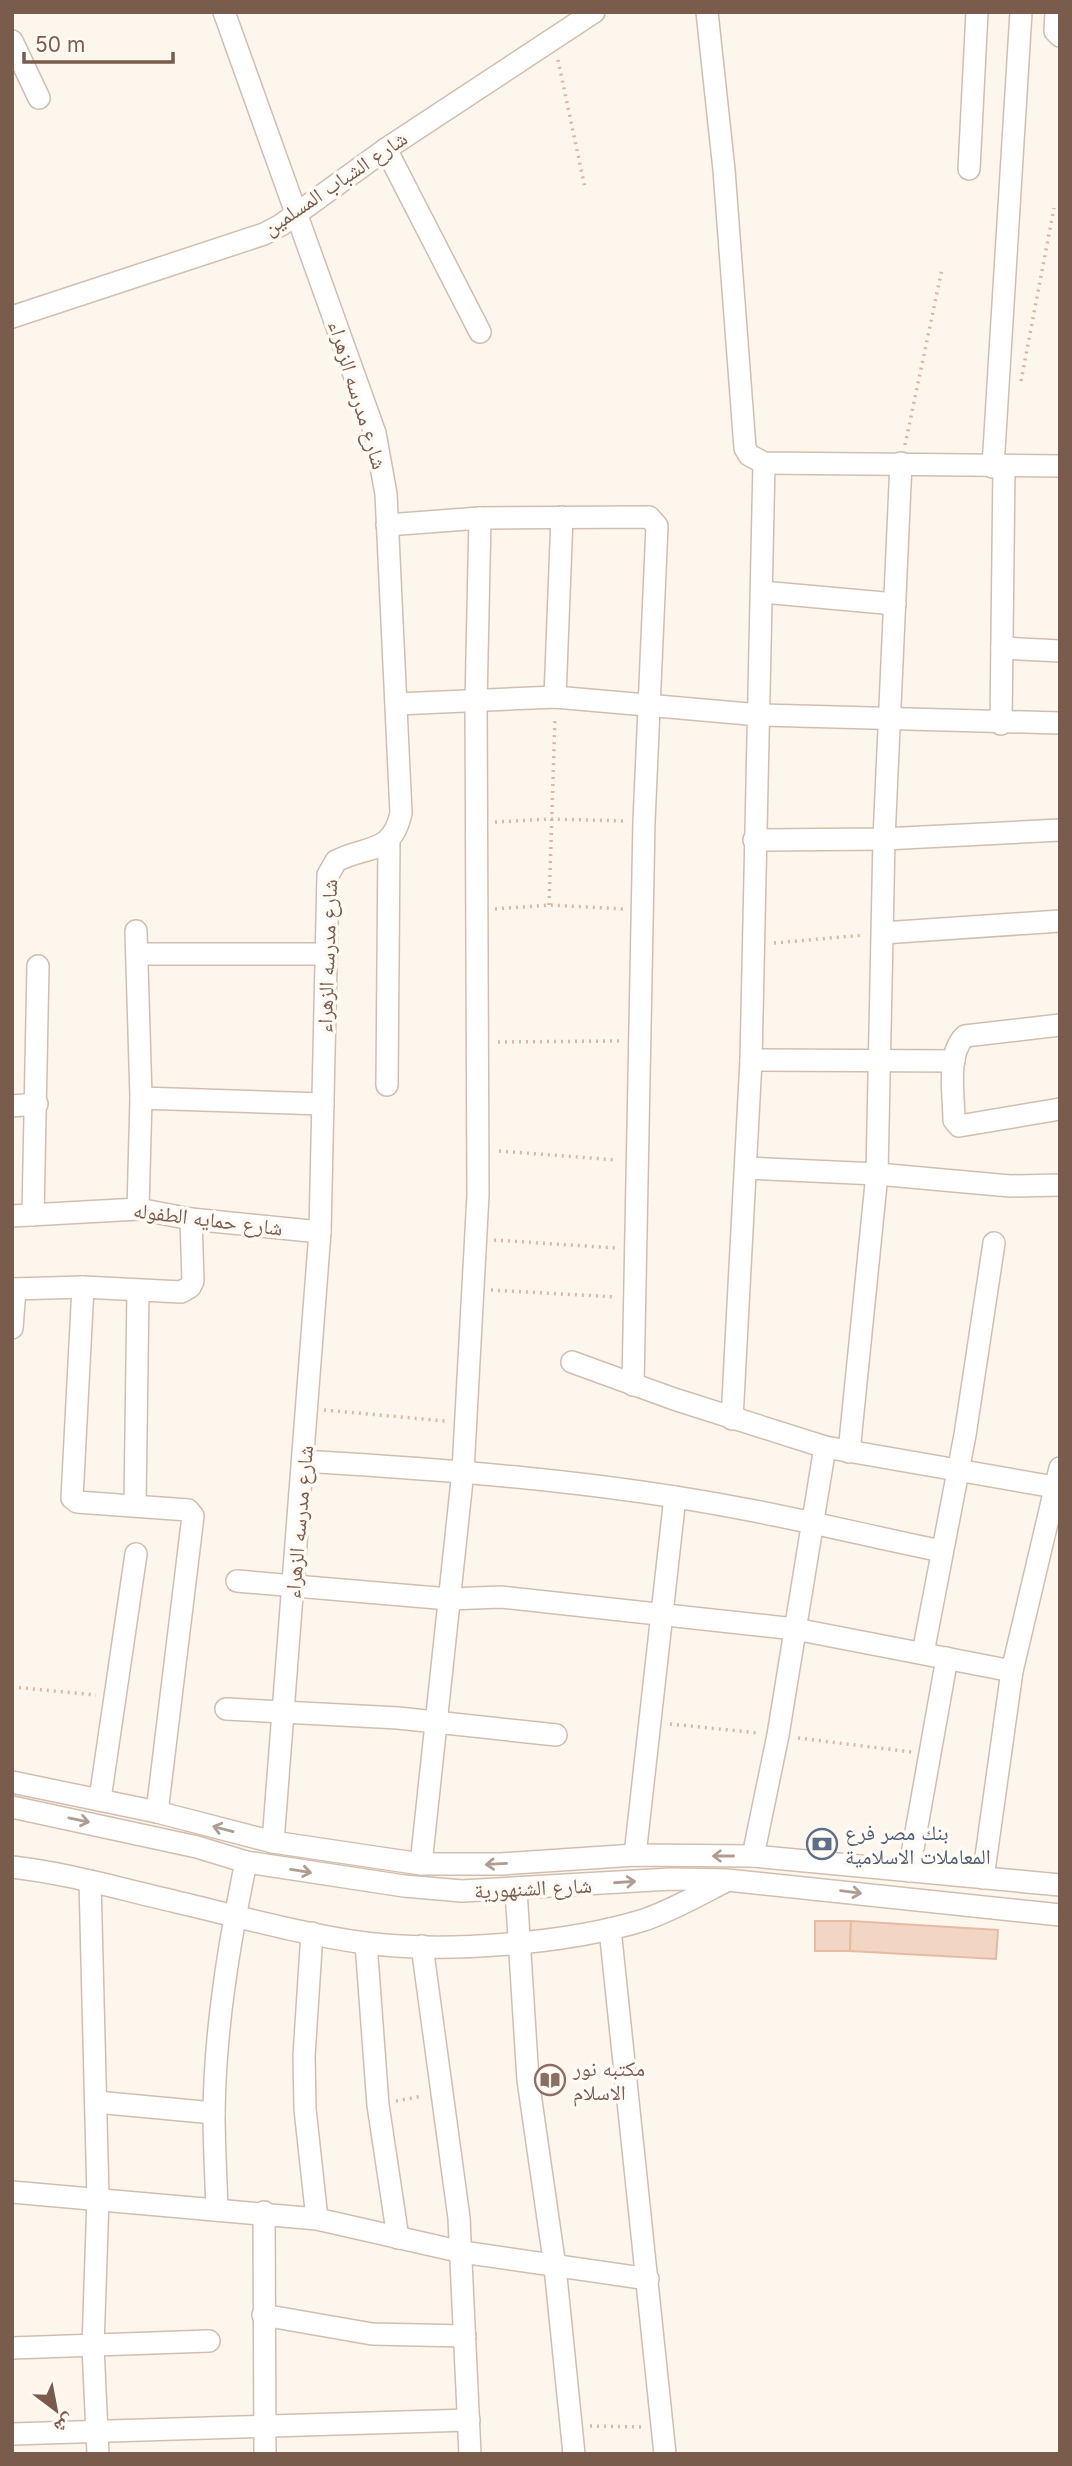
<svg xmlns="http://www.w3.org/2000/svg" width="1072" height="2466" viewBox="0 0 1072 2466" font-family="Inter,'Noto Naskh Arabic',sans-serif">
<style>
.building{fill:#f3d5c3;stroke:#e6bba3;stroke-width:2}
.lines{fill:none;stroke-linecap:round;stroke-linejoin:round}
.minor-casing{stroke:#d1beb0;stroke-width:24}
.path{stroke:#d9b8a5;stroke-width:3.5;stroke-dasharray:2 5;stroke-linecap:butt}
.minor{stroke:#fff;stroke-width:21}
.oneway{stroke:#af9d94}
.labels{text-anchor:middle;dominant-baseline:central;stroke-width:7;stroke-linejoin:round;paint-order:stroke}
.street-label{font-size:21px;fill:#7a5c4d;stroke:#fffaf3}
.service-label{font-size:21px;fill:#4e5e75;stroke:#fffaf3;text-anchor:start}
.education-label{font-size:21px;fill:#785e54;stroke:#fffaf3;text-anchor:start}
</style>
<rect width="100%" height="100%" fill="#fdf6ec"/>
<g class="building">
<polygon points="815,1921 851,1921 850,1951 815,1951"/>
<polygon points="851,1921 998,1930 996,1959 850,1951"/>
</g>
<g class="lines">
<g class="minor-casing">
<g id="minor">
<path d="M224 12 375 433 386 494 401 813C392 855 367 845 336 861L328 875 320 1232 273 1842"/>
<polyline points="707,12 724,170 745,448 749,455 764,463 1060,466"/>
<polyline points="1056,12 1055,31 1060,36"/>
<polyline points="12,41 39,98"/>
<polyline points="386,149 480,332"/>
<polyline points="969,169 977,12"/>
<polyline points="12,317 264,234 281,225 386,149 594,12"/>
<polyline points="993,467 1021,12"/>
<polyline points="387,525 480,518 649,517 657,526 644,822 633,1385"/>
<polyline points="762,592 895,604"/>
<polyline points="1002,648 1060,651"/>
<polyline points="555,697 562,517"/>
<polyline points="397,704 555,697 760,715 1060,723"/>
<polyline points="1001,724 1004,467"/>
<polyline points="754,840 884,839 1060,830"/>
<polyline points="136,931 141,1098"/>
<polyline points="883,933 1060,921"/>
<polyline points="138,954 326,954"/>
<path d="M1060 1025 965 1036C946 1054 954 1096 954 1120L959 1126 1060 1109"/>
<polyline points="751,1060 954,1061"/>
<polyline points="387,1085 389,841"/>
<polyline points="12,1106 37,1104"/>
<polyline points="746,1168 877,1174 1010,1186 1060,1185"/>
<polyline points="138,1209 141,1098 323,1104"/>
<polyline points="33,1215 38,966"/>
<polyline points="12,1216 138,1209 191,1219 320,1232"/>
<polyline points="83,1287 72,1498 77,1502 188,1510 193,1516 157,1812"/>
<polyline points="12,1289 83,1287 181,1292 190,1287 193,1281 191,1219"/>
<polyline points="12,1328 15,1289"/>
<polyline points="572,1362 674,1399 825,1447 1060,1488"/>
<polyline points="732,1419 751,1060 764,463"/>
<polyline points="849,1452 877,1174 884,839 901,463"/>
<path d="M304 1461C451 1470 599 1481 744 1509 810 1521 876 1538 942 1551"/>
<polyline points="135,1504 138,1291"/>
<polyline points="237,1581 449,1599 501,1597 795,1629 1012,1671"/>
<polyline points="923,1653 965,1435 994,1243"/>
<polyline points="226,1709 398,1718 556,1735"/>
<polyline points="12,1782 157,1812 273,1842 421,1864 501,1864 635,1855 753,1856 1060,1885"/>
<polyline points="100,1799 136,1554"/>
<polyline points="12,1807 197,1847 246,1862 404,1886 462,1891 671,1879 727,1880 1060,1915"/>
<polyline points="635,1855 675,1497"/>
<polyline points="753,1856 778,1735 825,1447"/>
<polyline points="421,1864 463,1471 478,1195 476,703 480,518"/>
<path d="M12 1867C67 1873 120 1889 173 1901 236 1916 301 1934 365 1943 446 1953 566 1944 644 1920 673 1910 699 1895 726 1881"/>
<polyline points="909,1871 947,1658"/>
<polyline points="983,1878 1012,1671 1060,1468"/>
<polyline points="90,1881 98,2198 93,2347 98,2454"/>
<polyline points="516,1890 528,2080 555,2267 574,2454"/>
<polyline points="610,1929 665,2454"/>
<polyline points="312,1933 304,2056 305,2109 317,2219"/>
<polyline points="366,1943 378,2105 398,2238"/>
<polyline points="422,1946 459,2218 470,2454"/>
<polyline points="96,2102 214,2113"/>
<polyline points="12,2192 317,2219 462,2252 648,2279"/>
<path d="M217 2210C216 2178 214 2145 214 2113 215 2028 229 1944 246 1862"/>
<polyline points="264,2212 265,2454"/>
<polyline points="263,2315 372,2334 465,2336"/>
<polyline points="12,2348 209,2341"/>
<polyline points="12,2434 469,2420"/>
</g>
</g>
<g class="path">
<polyline points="558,60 585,188"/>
<polyline points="1021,381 1054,208"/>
<polyline points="905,445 942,269"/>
<polyline points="495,822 550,819 624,821"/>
<polyline points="549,905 555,718"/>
<polyline points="495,909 549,905 624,909"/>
<polyline points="774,943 864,935"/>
<polyline points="498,1042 620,1041"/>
<polyline points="499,1151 617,1160"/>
<polyline points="494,1240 616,1248"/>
<polyline points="491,1290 616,1297"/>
<polyline points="324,1410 445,1421"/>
<polyline points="12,1687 96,1695"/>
<polyline points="670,1724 759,1733"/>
<polyline points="798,1738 912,1752"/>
<polyline points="396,2101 423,2096"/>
<polyline points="590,2426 642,2427"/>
</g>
<use href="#minor" class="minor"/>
</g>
<defs><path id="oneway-shaft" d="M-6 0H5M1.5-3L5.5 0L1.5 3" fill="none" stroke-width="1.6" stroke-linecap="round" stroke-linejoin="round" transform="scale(1.75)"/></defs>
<g class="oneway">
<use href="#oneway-shaft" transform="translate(79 1820) rotate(12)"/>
<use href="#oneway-shaft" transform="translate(223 1829) rotate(-165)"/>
<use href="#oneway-shaft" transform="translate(723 1856) rotate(-180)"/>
<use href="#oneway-shaft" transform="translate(496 1864) rotate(177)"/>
<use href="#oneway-shaft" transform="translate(301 1871) rotate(9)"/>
<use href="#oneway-shaft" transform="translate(625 1882) rotate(-4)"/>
<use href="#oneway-shaft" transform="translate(851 1892) rotate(7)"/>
</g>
<defs>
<g id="bank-ring" transform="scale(1.575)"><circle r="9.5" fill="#fffaf3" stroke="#5c6f8a" stroke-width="1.5"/><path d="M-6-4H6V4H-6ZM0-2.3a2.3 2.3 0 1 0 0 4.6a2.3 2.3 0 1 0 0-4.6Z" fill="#5c6f8a"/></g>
<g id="library-ring" transform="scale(1.575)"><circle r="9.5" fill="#fffaf3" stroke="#8d6e63" stroke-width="1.5"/><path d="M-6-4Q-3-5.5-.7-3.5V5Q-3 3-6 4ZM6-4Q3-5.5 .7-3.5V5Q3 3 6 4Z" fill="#8d6e63"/></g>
</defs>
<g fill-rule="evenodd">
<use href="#bank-ring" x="822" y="1844"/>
<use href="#library-ring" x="550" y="2080"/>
</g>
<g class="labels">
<g class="street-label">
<text transform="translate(335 183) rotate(-34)">شارع الشباب المسلمين</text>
<text transform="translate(358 395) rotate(73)">شارع مدرسه الزهراء</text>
<text transform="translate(327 956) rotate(-88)">شارع مدرسه الزهراء</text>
<text transform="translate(208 1219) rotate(7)">شارع حمايه الطفوله</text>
<text transform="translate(299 1522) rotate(-85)">شارع مدرسه الزهراء</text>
<text transform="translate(533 1888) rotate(-3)">شارع الشنهورية</text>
</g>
<g class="service-label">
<text x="845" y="1832">بنك مصر فرع<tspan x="845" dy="24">المعاملات الاسلامية</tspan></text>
</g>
<g class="education-label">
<text x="573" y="2068">مكتبه نور<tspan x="573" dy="24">الاسلام</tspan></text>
</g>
</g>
<rect width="1072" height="2466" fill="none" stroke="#7a5c4d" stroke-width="28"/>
<g transform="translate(56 2410) rotate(148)" stroke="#fffaf3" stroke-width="5" paint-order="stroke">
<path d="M0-5L12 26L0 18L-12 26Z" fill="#7a5c4d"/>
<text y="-10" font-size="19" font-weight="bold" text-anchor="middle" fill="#7a5c4d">ش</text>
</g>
<path d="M24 52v10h149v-10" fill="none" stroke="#7a5c4d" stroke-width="3.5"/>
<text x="35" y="52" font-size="21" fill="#7a5c4d" stroke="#fffaf3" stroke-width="5" paint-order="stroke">50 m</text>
</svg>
